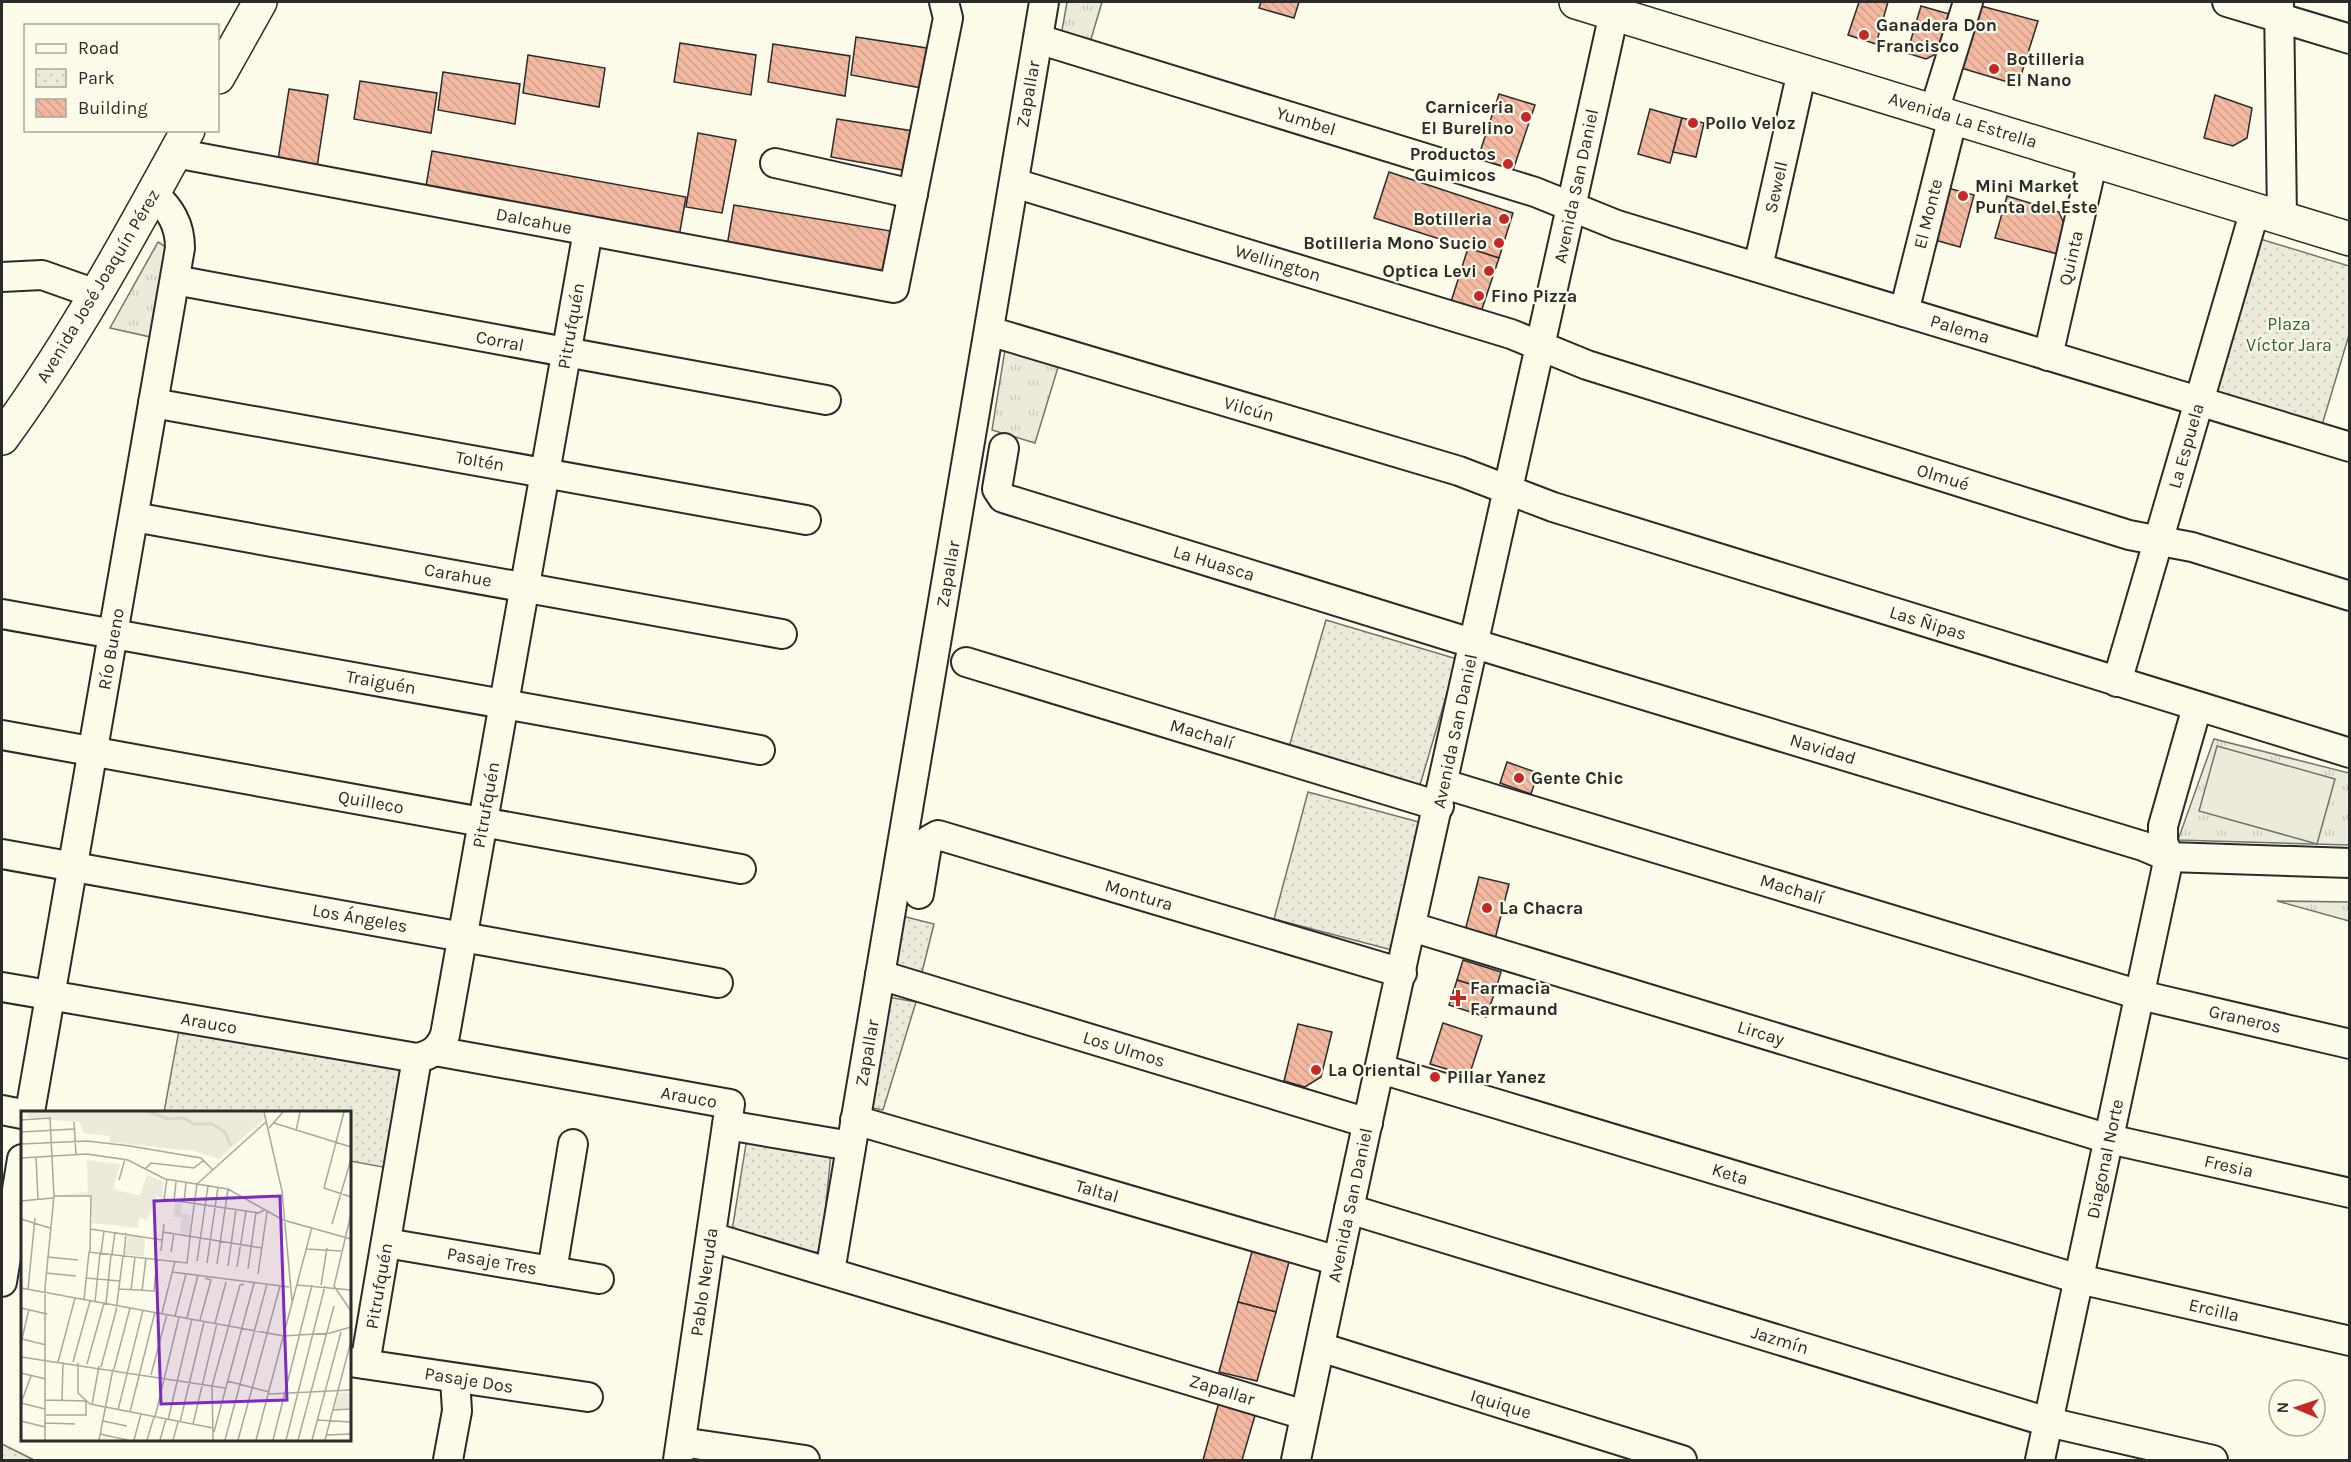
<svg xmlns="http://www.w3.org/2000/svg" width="2351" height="1462" viewBox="0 0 2351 1462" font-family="Karla,sans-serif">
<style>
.grass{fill:url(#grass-tufts);stroke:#74746e;stroke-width:1.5}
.park{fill:url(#park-dots);stroke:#74746e;stroke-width:1.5}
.pitch{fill:#ecebdb;stroke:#74746e;stroke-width:1.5}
.building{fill:url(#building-back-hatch);stroke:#2b2b2b;stroke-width:1.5}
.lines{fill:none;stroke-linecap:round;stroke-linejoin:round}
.minor-casing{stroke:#2b2b2b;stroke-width:32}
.major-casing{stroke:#2b2b2b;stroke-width:36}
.minor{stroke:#fdfbea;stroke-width:28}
.major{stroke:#fdfbea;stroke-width:33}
.poi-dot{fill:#c62828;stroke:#fdfbea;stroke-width:2}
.labels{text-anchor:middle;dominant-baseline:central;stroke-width:4.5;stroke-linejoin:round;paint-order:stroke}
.poi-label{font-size:18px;font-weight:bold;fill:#2b2b2b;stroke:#fdfbea;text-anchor:start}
.street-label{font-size:18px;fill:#2b2b2b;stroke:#fdfbea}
.park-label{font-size:18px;fill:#34623c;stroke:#fdfbea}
.inset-river{fill:none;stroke:#d8d7c9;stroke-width:3}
.inset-road{fill:none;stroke:#a9a89e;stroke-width:1.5}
.view{fill:#7b2cbf;fill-opacity:0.15;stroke:#7b2cbf;stroke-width:3}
.inset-edge{fill:none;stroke:#2b2b2b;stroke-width:3}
</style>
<defs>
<pattern id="grass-tufts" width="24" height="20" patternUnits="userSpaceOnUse" patternTransform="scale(1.5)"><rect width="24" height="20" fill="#ecebdb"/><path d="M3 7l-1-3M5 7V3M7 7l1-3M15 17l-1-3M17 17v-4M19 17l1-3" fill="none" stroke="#cbcabc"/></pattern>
<pattern id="park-dots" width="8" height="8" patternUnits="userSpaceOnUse" patternTransform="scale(1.5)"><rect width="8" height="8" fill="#ecebdb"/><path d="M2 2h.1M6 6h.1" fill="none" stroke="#cbcabc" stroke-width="1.8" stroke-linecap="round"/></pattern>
<pattern id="building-back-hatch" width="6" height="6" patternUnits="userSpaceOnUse" patternTransform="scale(1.5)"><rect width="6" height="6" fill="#f2b8a0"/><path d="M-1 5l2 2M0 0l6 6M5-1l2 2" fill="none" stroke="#d09e8a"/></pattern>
</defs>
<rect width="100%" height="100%" fill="#fdfbea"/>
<g class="grass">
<polygon points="1067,2 1102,2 1089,46 1061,36"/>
<polygon points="158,242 169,249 155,338 110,328"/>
<polygon points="1005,350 1059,364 1035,443 992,430"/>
<polygon points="2214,739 2349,773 2349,845 2178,840"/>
<polygon points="2277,901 2349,902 2349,921"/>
</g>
<g class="park">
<polygon points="2257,238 2349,266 2349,335 2322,425 2211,391"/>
<polygon points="1326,620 1457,659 1420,785 1289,747"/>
<polygon points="1308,792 1426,824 1392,950 1274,919"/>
<polygon points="902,916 934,924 921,976 890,969"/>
<polygon points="888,997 916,1002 883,1110 867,1107"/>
<polygon points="179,1030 405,1071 388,1168 350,1161 350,1112 164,1112"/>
<polygon points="747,1138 831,1153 821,1253 731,1237"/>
<polygon points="2,1444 34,1460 2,1460"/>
</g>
<polygon class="pitch" points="2217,746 2335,779 2317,844 2199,811"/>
<g class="building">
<polygon points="1261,2 1299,2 1294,18 1259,8"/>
<polygon points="1859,2 1888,2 1876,44 1848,35"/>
<polygon points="1921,6 1949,14 1940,52 1926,59 1907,53"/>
<polygon points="1981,6 2038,21 2018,85 1961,68"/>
<polygon points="856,37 933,49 927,89 851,75"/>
<polygon points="680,43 756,55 751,95 674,82"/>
<polygon points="773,44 850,56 845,96 768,82"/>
<polygon points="528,55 605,68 599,107 523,93"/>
<polygon points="443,72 520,84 515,124 438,110"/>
<polygon points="360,81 437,93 431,133 354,119"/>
<polygon points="289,89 328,95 317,167 278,160"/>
<polygon points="1499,94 1535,105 1512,173 1477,161"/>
<polygon points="2215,95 2252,108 2247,138 2233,146 2204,138"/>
<polygon points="1650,109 1682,118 1670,163 1638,154"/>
<polygon points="1682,118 1704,123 1696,157 1673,152"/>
<polygon points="837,119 913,131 908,171 831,157"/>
<polygon points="698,133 736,140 722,213 686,207"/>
<polygon points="432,151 686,197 679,237 425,192"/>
<polygon points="1389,172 1513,213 1499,258 1374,218"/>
<polygon points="1944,187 1974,195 1960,247 1931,239"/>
<polygon points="2007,196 2059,212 2064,224 2058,254 1995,238"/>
<polygon points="734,205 897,232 890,274 727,246"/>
<polygon points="1468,248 1499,258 1480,315 1450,305"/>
<polygon points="1507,762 1538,773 1531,794 1500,783"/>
<polygon points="1479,877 1509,884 1495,939 1465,931"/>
<polygon points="1463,960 1501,972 1495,992 1457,980"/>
<polygon points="1457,980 1495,992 1486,1017 1449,1005"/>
<polygon points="1443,1023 1482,1036 1469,1076 1430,1064"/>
<polygon points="1298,1024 1332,1032 1321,1077 1305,1087 1284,1081"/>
<polygon points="1253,1248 1290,1258 1276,1312 1238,1302"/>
<polygon points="1238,1302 1276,1312 1257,1381 1219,1372"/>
<polygon points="1219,1402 1256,1412 1242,1460 1203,1460"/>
</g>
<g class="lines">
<g class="minor-casing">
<g id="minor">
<polyline points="2227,2 2350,39"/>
<polyline points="2279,2 2282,218"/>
<polyline points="1038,39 1535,192 1617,225 2350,447"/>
<polyline points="1934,111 1968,2"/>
<polyline points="175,153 894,288 948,18 944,2"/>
<polyline points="775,163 913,194"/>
<polyline points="1014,183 1511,334 1587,365 2129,535 2192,547 2350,596"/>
<polyline points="1758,267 1802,71"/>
<polyline points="2,277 42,275 96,294"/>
<polyline points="175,280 826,400"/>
<polyline points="1904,312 1953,117"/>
<polyline points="989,331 1459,471 1553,507 2350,753"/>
<polyline points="2048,356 2093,160"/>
<polyline points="153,403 806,520"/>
<polyline points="1004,448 997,489 1003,498 1475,644 2143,846 2169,857 2350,863"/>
<polyline points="134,517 782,634"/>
<polyline points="2,614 760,750"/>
<polyline points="966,662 1439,806"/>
<polyline points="2117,682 2255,210"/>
<polyline points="2,735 741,869"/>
<polyline points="1444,784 2140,995 2350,1044"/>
<polyline points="2,854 718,983"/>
<polyline points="919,894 927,845 929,840 938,835 1402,973"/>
<polyline points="1412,927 2109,1139 2350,1193"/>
<polyline points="880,975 1368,1123"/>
<path d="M2 987 417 1058C432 1055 439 1049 445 1035L588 231"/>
<polyline points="435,1051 730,1104 678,1460"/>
<polyline points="1381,1069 2079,1279 2350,1341"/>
<polyline points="2,1110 22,1114"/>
<path d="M30 1112 180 248C180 224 170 209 153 193"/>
<polyline points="855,1120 1338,1261"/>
<polyline points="727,1125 851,1146"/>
<polyline points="1349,1209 2048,1422 2213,1460"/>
<polyline points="711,1237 1305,1415"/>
<polyline points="386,1243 599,1279"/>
<polyline points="552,1271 573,1144"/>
<polyline points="830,1272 1044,2"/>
<polyline points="2,1282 22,1159"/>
<polyline points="1320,1347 1682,1460"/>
<polyline points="350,1362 588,1397"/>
<polyline points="365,1364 417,1058"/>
<polyline points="681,1442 805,1460"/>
<polyline points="448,1460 457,1411 455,1378"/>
<path d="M1296 1460C1396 977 1508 495 1614 13V2"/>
<polyline points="2040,1460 2169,857 2163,842 2163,826 2197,707"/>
</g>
</g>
<g class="major-casing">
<g id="major">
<polyline points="1576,2 2350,239"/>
<polyline points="218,77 260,2"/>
<path d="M2 438C73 341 130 236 188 130"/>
</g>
</g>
<use href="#minor" class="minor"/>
<use href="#major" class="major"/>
</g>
<g class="poi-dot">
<circle cx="1864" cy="35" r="6"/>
<circle cx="1994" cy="69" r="6"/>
<circle cx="1526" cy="117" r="6"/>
<circle cx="1693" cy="123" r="6"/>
<circle cx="1508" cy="164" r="6"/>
<circle cx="1963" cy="196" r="6"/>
<circle cx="1504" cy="219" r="6"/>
<circle cx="1499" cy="243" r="6"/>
<circle cx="1489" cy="271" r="6"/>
<circle cx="1479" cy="296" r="6"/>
<circle cx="1519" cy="778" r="6"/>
<circle cx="1487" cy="908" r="6"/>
<path d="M1455 989h6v6h6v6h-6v6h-6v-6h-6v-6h6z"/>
<circle cx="1316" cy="1070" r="6"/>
<circle cx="1435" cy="1077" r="6"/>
</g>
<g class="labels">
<g class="poi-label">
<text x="1876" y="25">Ganadera Don<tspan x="1876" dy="21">Francisco</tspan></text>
<text x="2006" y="59">Botilleria<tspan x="2006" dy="21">El Nano</tspan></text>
<text x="1514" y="107" text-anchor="end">Carniceria<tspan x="1514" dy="21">El Burelino</tspan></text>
<text x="1705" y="123">Pollo Veloz</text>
<text x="1496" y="154" text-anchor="end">Productos<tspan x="1496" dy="21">Guimicos</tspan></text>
<text x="1975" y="186">Mini Market<tspan x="1975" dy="21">Punta del Este</tspan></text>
<text x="1492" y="219" text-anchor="end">Botilleria</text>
<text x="1487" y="243" text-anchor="end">Botilleria Mono Sucio</text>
<text x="1477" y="271" text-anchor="end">Optica Levi</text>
<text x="1491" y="296">Fino Pizza</text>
<text x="1531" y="778">Gente Chic</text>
<text x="1499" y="908">La Chacra</text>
<text x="1470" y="988">Farmacia<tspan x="1470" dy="21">Farmaund</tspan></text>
<text x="1328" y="1070">La Oriental</text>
<text x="1447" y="1077">Pillar Yanez</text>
</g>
<g class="street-label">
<text transform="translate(1028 94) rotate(-80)">Zapallar</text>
<text transform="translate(1963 120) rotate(17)">Avenida La Estrella</text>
<text transform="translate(1306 121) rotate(17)">Yumbel</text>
<text transform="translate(1576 186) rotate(-78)">Avenida San Daniel</text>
<text transform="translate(1776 187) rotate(-77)">Sewell</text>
<text transform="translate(1928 214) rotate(-76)">El Monte</text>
<text transform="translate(534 221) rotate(11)">Dalcahue</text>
<text transform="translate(2071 258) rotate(-77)">Quinta</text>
<text transform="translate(1278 263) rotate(17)">Wellington</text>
<text transform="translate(98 286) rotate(-59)">Avenida José Joaquín Pérez</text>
<text transform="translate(571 326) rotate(-80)">Pitrufquén</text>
<text transform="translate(1960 329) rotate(17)">Palema</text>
<text transform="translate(500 341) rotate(11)">Corral</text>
<text transform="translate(1249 409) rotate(16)">Vilcún</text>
<text transform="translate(2186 446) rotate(-74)">La Espuela</text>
<text transform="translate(480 461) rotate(10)">Toltén</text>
<text transform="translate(1943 477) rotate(17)">Olmué</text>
<text transform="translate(1214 563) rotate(17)">La Huasca</text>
<text transform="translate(948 574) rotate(-80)">Zapallar</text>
<text transform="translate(458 575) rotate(10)">Carahue</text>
<text transform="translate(1928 623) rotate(17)">Las Ñipas</text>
<text transform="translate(111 649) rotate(-80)">Río Bueno</text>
<text transform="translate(381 682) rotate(10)">Traiguén</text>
<text transform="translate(1455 731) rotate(-78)">Avenida San Daniel</text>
<text transform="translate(1202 734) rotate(17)">Machalí</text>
<text transform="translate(1823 749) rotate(17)">Navidad</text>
<text transform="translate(371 802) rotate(10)">Quilleco</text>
<text transform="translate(486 805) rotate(-80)">Pitrufquén</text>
<text transform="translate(1792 889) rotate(17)">Machalí</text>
<text transform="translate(1139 895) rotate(17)">Montura</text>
<text transform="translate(360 918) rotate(10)">Los Ángeles</text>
<text transform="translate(2245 1019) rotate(13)">Graneros</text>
<text transform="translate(209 1023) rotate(10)">Arauco</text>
<text transform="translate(1761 1033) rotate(17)">Lircay</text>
<text transform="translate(1124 1049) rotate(17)">Los Ulmos</text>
<text transform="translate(867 1053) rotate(-80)">Zapallar</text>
<text transform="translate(689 1097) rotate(10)">Arauco</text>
<text transform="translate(2105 1159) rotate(-78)">Diagonal Norte</text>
<text transform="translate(2229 1166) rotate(13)">Fresia</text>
<text transform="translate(1730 1174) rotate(17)">Keta</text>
<text transform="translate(1097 1191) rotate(16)">Taltal</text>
<text transform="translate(1350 1205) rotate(-78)">Avenida San Daniel</text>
<text transform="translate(492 1261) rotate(10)">Pasaje Tres</text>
<text transform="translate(704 1282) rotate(-82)">Pablo Neruda</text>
<text transform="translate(379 1286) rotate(-80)">Pitrufquén</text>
<text transform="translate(2214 1310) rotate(13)">Ercilla</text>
<text transform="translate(1780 1340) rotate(17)">Jazmín</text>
<text transform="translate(469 1380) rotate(9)">Pasaje Dos</text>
<text transform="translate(1222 1390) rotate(17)">Zapallar</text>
<text transform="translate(1501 1404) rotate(17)">Iquique</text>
</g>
<g class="park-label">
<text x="2289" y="324">Plaza<tspan x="2289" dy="21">Víctor Jara</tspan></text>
</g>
</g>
<g transform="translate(21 1111)">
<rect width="330" height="330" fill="#fdfbea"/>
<path d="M0 1H242L243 8 198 48 173 40 88 31 89 25 62 22 59 11 7 7 6 2ZM66 49 99 53 92 78 119 85 126 64 143 71 141 87 136 86 126 109 118 107 117 117 71 112V84H39L67 81ZM154 91 161 92 160 102 170 104 168 124 159 122 161 107 152 106ZM107 123 124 128 123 146 104 143ZM317 282H330V297L314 298Z" fill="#ecebdb"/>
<path class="inset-river" d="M129 1 147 8 163 7 173 13H191L204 21 210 35"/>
<path class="inset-road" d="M243 1 261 80 271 190M323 1 303 77 330 86M0 9 29 7 33 85 24 177V329M53 11 55 44M253 12 330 36M248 17 262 1M275 20 279 1M0 21 53 18M0 33 66 30 109 35 180 47 192 59M15 46 17 89M0 47 66 43 107 49 144 68 207 78 262 109 330 128M125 57 130 52 173 57 183 49M146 68 143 88 238 102 243 99M98 69 104 48M33 85H70L69 141M0 90 32 87M153 90 155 71M163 91 165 72M0 108 29 117M311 113 330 48M69 118 141 129M142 121 241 137M169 125 176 73 245 11M286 138 320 140M140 140 143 113M150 141 153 122M80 142 83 120M91 143 94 121M103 144 105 122M26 146 57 149M176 150 187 75M186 152 197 76M196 153 207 78M207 155 215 98M216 156 225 100M227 158 235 101M151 161 268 176M25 162 55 165M237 163 246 101M65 167 99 170M276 174 330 179M300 174 306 137M313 175 330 103M313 175 330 200M0 177 263 225 309 222 330 216M7 178 14 107M98 178 133 180 136 148M110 179 114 146M121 180 125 147M63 189 68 141 166 152 169 126M74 191 79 142M85 193 90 144M0 197 26 203M141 202 154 150M154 205 165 163M166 207 177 164M179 209 190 169 184 167M194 212 205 171M1 228 8 198M1 228 25 234M0 246 204 277M37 251 54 187M52 251 69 190M57 252V282L69 293 192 317M66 253 83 192M80 256 95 200 102 145M93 258 109 197M0 262 25 268M130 264 146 203M206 270 248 281M247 283 330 279M24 289 65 290V305M41 289 42 251M0 292 10 265M0 292 24 298M71 294 78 255M97 299 122 199M312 299 330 298M109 301 134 201M25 304H65M134 306 158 206M147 309 171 208M296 309 330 311M0 310 24 316M82 310 106 315M159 311 183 211M24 312 54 313M172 313 196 212M193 321 233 172M79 323 106 329M305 324 330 323M78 329 92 258M113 329 120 303M126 329 133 306M139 329 145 308M152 329 157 311M192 329 191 275 219 174 223 173M204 329 246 173M217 329 259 175M235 329 291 116M252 329 291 174M265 329 304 175M277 329 313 195M291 329 320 221M304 329 330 230"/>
<path class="view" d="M259 85 266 289 140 293 133 90Z"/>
<rect width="330" height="330" class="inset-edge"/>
</g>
<rect width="2351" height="1462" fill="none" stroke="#2b2b2b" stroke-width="6"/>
<rect x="24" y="24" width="195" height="108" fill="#fdfbea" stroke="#a9a89e" stroke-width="1.5"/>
<rect x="36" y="44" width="30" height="9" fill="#fdfbea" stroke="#a9a89e" stroke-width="1.5"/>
<text x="78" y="54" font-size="18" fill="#2b2b2b">Road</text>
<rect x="36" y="69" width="30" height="18" fill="url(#park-dots)" stroke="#a9a89e" stroke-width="1.5"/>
<text x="78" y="84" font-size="18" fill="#2b2b2b">Park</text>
<rect x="36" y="99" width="30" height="18" fill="url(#building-back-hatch)" stroke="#a9a89e" stroke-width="1.5"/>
<text x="78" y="114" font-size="18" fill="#2b2b2b">Building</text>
<g transform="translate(2297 1408) rotate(272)"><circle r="28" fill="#fdfbea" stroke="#a9a89e" stroke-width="1.5"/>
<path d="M0-4.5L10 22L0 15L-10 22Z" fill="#c62828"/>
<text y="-9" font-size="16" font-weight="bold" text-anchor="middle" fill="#2b2b2b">N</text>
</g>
</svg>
